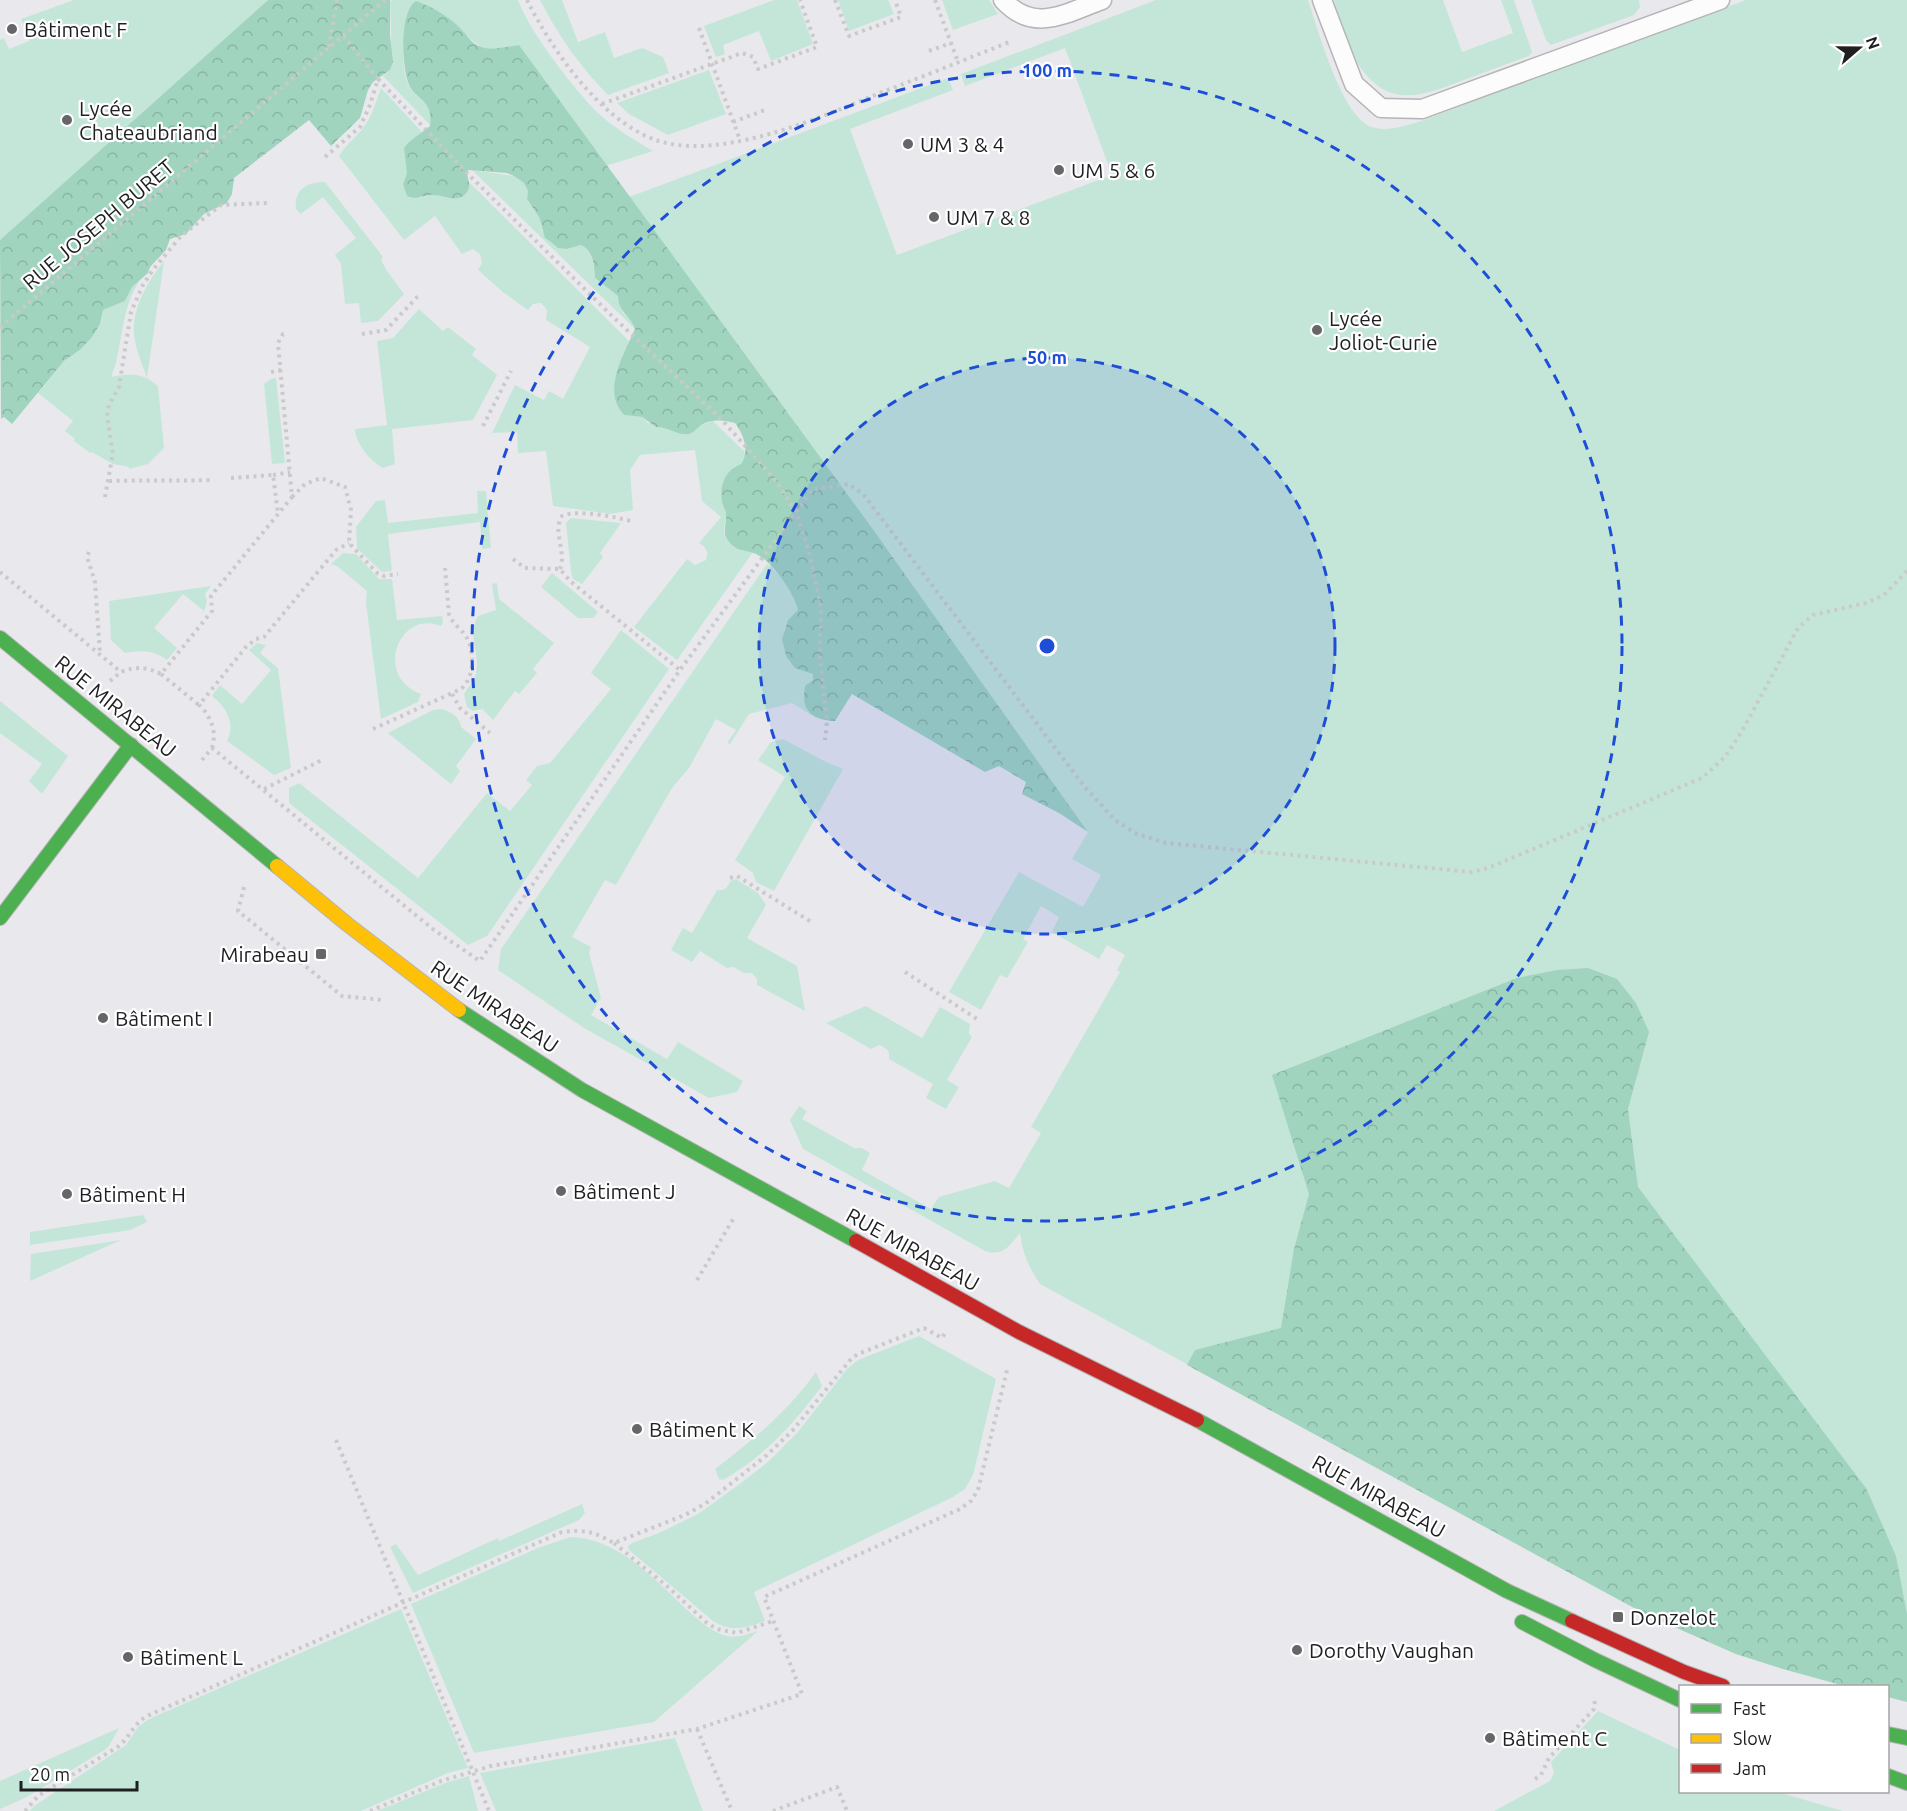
<svg xmlns="http://www.w3.org/2000/svg" width="1907" height="1811" viewBox="0 0 1907 1811" font-family="Ubuntu,sans-serif">
<style>
.green{fill:#c4e6d8}
.forest{fill:url(#forest-crowns)}
.lines{fill:none;stroke-linecap:round;stroke-linejoin:round}
.lane-casing{stroke:#b5b5b8;stroke-width:21}
.fast-casing{stroke:#b5b5b8;stroke-width:16}
.slow-casing{stroke:#b5b5b8;stroke-width:16}
.jam-casing{stroke:#b5b5b8;stroke-width:16}
.path{stroke:#cacacb;stroke-width:4;stroke-dasharray:3 4.5;stroke-linecap:butt}
.lane{stroke:#fcfcfc;stroke-width:18}
.fast{stroke:#4caf50;stroke-width:14}
.slow{stroke:#ffc107;stroke-width:14}
.jam{stroke:#c62828;stroke-width:14}
.ring{fill:none;stroke:#1d4ed8;stroke-width:3;stroke-dasharray:10 8}
.poi-dot{fill:#666568;stroke:#fff;stroke-width:2}
.labels{text-anchor:middle;dominant-baseline:central;stroke-width:4.5;stroke-linejoin:round;paint-order:stroke}
.poi-label{font-size:21px;fill:#1f1e21;stroke:#fff;text-anchor:start}
.street-label{font-size:21px;fill:#1f1e21;stroke:#fff}
.centre{fill:#1d4ed8;stroke:#fff;stroke-width:3}
.ring-label{font-size:18px;text-anchor:middle;font-weight:bold;fill:#1d4ed8;stroke:#fff;stroke-width:4.5;stroke-linejoin:round;paint-order:stroke}
</style>
<defs>
<pattern id="forest-crowns" width="20" height="18" patternUnits="userSpaceOnUse" patternTransform="scale(1.5)"><rect width="20" height="18" fill="#a0d4bf"/><path d="M2 6a3 3 0 1 1 6 0M12 15a3 3 0 1 1 6 0" fill="none" stroke="#89b6a4"/></pattern>
</defs>
<rect width="100%" height="100%" fill="#e9e9ed"/>
<g class="green">
<polygon points="74,0 268,0 0,240 0,40 4,38 9,49 29,41 21,19"/>
<path d="M392 0H518C530 32 571 85 595 110 612 127 633 139 653 151L606 166 519 45C487 50 484 54 460 29L404 28C404 45 401 70 409 86 419 103 433 99 431 126L383 76 390 70C392 48 391 25 390 2Z"/>
<path d="M540 0H562L578 42 605 32 614 58 642 48 663 57 669 73 608 95C580 67 558 35 540 0Z"/>
<polygon points="774,0 797,0 813,44 771,61 759,31 723,45 725,54 716,57 704,26"/>
<polygon points="838,0 888,0 894,14 849,31"/>
<polygon points="942,0 989,0 998,14 953,30"/>
<path d="M1156 0H1308C1318 29 1342 118 1372 127 1386 132 1404 126 1418 122L1746 0H1907V1702L1888 1697V1686H1845L1783 1669 1736 1654 1647 1615 1040 1284C1029 1268 1022 1252 1020 1233 1010 1245 1003 1257 985 1251L803 1149 790 1120 799 1106 807 1111 802 1119 854 1148H862L870 1153 862 1170 931 1209 939 1197 995 1181 1009 1188 1041 1133 1031 1127 1120 972 1117 970 1125 955 1107 945 1099 959 1052 932 1059 917 1041 906 1023 939 1028 942 1007 978 1000 975 981 1010 949 992 1019 872 1083 907 1101 875 1072 859 1088 832 872 528 629 197 948 78 953 90 850 129 897 255 1112 175 1065 48 965 86 961 74Z"/>
<path d="M1334 0H1443L1462 52 1513 33 1501 0H1514L1532 52 1529 56C1507 64 1486 72 1464 80 1419 97 1387 110 1356 61 1346 45 1340 18 1334 0Z"/>
<polygon points="1531,0 1639,0 1640,7 1634,15 1551,45 1546,40"/>
<polygon points="709,70 726,114 668,135 629,114 617,103"/>
<path d="M381 88 423 133 409 142 407 173 403 184 419 198C423 197 429 195 433 195 448 196 467 205 470 183L629 341C619 364 605 394 624 415L642 417 648 423 664 426 683 434H689L701 425 713 421 746 453 741 464C725 470 718 487 723 504 723 507 726 509 726 513 727 519 724 525 724 532 726 546 741 552 753 552L677 660 634 627 687 559 695 565 706 560C709 551 706 548 699 543L721 517 702 501 695 450 640 455 630 470 633 510 611 514 553 506 546 451 518 453 517 432 492 433 515 385 544 400 549 391 563 399 590 347 546 320 547 310 541 303 533 304 528 310 504 293 478 270 482 263 480 254 473 249 462 254 435 216 404 240 339 156C346 144 358 136 365 125 373 114 376 101 381 88Z"/>
<path d="M472 170 514 176 524 183 528 191 527 199 539 217 542 231 567 249 581 245C594 251 593 266 595 278L618 296 623 313 631 320 635 329Z"/>
<path d="M325 182 383 257 381 260 387 271 404 294 378 321 361 323 359 303 345 304 341 264 335 255 356 238 323 197 301 214 296 209C294 189 307 182 325 182Z"/>
<path d="M164 261 147 378 158 386 164 448 148 464 129 469V467L113 464 92 452 90 453 74 441 75 439 65 431 73 421 38 393 64 361 81 349 100 324 103 310 125 301 132 287 140 280C124 303 123 332 117 358 116 365 113 371 111 377 124 374 134 373 147 378 142 364 135 348 134 333 132 307 149 280 164 261Z"/>
<path d="M419 309 443 331 448 327 476 349 472 355 497 375 473 420 392 429 395 464 383 468C370 461 356 444 355 429L387 425 377 341 393 338Z"/>
<polygon points="276,378 285,463 272,464 264,384 271,379"/>
<polygon points="477,491 486,491 491,548 482,549 480,522 388,534 392,571 382,572 357,548 356,527 376,501 385,500 388,523 478,513"/>
<polygon points="571,518 621,523 600,553 603,557 582,584 573,579 571,572 566,523"/>
<path d="M343 553 356 554 379 579H392L397 620 442 616 443 622 441 626C399 609 373 676 421 694L418 702 381 719 366 603 367 591 337 566 331 564Z"/>
<path d="M767 564C781 574 795 592 799 610 782 625 781 635 786 656L813 674V680L805 686C801 703 807 711 821 721L792 703 749 714 730 744 727 743 736 730 716 719 689 768 672 788 616 885 605 880 572 937 591 947 589 953 601 998 591 1015 667 1059 678 1042 743 1081 737 1092 709 1098 584 1028 498 970 501 949Z"/>
<polygon points="552,573 598,612 593,618 578,618 541,587"/>
<path d="M497 583 499 599 554 643 533 669 537 673 519 694 515 691 493 720 482 709 473 711 467 707 464 694C468 686 475 682 476 673 480 652 467 636 478 616L496 610 492 584Z"/>
<path d="M211 586 205 594 207 602 204 611 183 594 154 628 177 648 167 660C155 650 140 650 125 653L111 640 109 601Z"/>
<polygon points="621,630 669,669 487,936 468,945 289,803 289,788 299,783 418,878 487,793 510,811 532,785 526,780 537,766 550,763 611,689 591,673"/>
<path d="M257 643 266 645 260 653 278 668 291 768 274 775 227 741C236 723 226 707 212 696L220 685 242 704 271 670 249 650Z"/>
<polygon points="0,701 68,756 42,794 29,781 42,764 0,733"/>
<path d="M442 709C452 712 460 717 461 727L476 739 456 766 460 771 451 784 388 733 433 710Z"/>
<polygon points="783,739 826,762 843,769 774,891 756,882 753,873 735,860 785,777 758,760 771,742"/>
<path d="M736 879 758 893 766 905 747 938 797 966 805 1011 757 985V979L752 973H744L734 967 727 968 700 951 692 962 671 950 683 928 692 933 717 890C724 891 728 888 730 881Z"/>
<path d="M866 1006 922 1038 940 1007 970 1024 969 1033 972 1037 947 1080 959 1087 946 1109 926 1098 933 1084 889 1059C890 1051 887 1048 879 1045L871 1049 826 1023Z"/>
<polygon points="143,1215 147,1222 130,1230 30,1245 30,1232"/>
<polygon points="121,1240 30,1281 31,1254"/>
<path d="M919 1336 996 1379 973 1475 965 1489 953 1497 754 1592 765 1621C746 1628 731 1633 713 1621L629 1550 628 1546 632 1543 659 1533 698 1514 741 1483 769 1461 797 1433 847 1369 858 1360Z"/>
<path d="M816 1372 822 1386C794 1423 765 1456 723 1480L719 1479 715 1469C753 1440 788 1411 816 1372Z"/>
<polygon points="582,1504 585,1513 579,1520 413,1593 390,1547 396,1544 418,1575 498,1538 499,1541"/>
<path d="M570 1537C617 1538 653 1577 685 1608 698 1619 710 1632 727 1636 738 1638 748 1634 758 1631L654 1722 474 1753 411 1604 538 1548Z"/>
<polygon points="401,1609 468,1768 448,1773 361,1811 30,1811 34,1806 126,1745 138,1727 149,1719"/>
<polygon points="1598,1711 1680,1750 1680,1792 1778,1792 1843,1811 1494,1811 1550,1781 1554,1773 1551,1762"/>
<polygon points="119,1728 109,1746 103,1751 27,1797 0,1809 0,1781"/>
<polygon points="675,1738 703,1811 496,1811 480,1773"/>
<polygon points="469,1776 478,1811 377,1811 445,1783"/>
</g>
<g class="forest">
<polygon points="268,0 390,0 390,35 393,62 390,70 373,82 368,90 360,118 331,146 309,120 234,178 232,194 227,203 204,214 186,234 170,239 166,250 150,267 148,273 132,287 125,301 103,310 100,324 92,337 81,349 64,361 12,424 4,417 1,419 0,240"/>
<path d="M416 1C433 7 448 16 461 29 467 35 472 45 482 47 493 51 508 46 519 45L872 528 1088 832 1059 813 1022 794 1026 782 999 766 985 772 852 694 835 721C812 720 800 710 805 686L813 680V674L795 668 786 656 782 639 788 620 798 610C795 594 770 557 753 553 744 550 736 551 729 542 721 533 727 525 726 515 726 510 723 506 722 502 719 485 725 470 741 464 750 451 744 435 735 423 723 420 712 419 701 425 697 428 695 432 689 434 678 436 667 426 656 427L642 417 624 415C601 391 624 354 635 329 631 316 618 312 618 296L595 278C594 266 594 251 581 245L567 249 558 248 551 242 545 238 539 217 527 199 528 191 524 183 514 176 507 173 468 170C465 177 473 184 467 192 458 205 443 194 431 195 421 196 416 200 407 196L403 184 407 173 404 148 409 142 430 126C434 98 414 101 408 82 402 65 399 12 416 1Z"/>
<polygon points="1588,968 1617,979 1636,1003 1649,1032 1628,1109 1638,1187 1866,1488 1896,1556 1907,1614 1907,1702 1888,1697 1888,1686 1845,1686 1783,1669 1736,1654 1647,1615 1187,1365 1195,1350 1281,1328 1294,1249 1309,1194 1272,1075 1517,978 1557,970"/>
</g>
<g class="lines">
<g class="lane-casing">
<g id="lane">
<path d="M1003 0C1034 34 1066 13 1102 0"/>
<polyline points="1322,0 1354,84 1381,108 1422,109 1720,0"/>
</g>
</g>
<g class="fast-casing">
<g id="fast">
<polyline points="0,638 277,866"/>
<polyline points="0,918 131,745"/>
<polyline points="459,1010 582,1090 856,1241"/>
<polyline points="1197,1420 1507,1591 1572,1621"/>
<polyline points="1522,1622 1595,1660 1680,1700"/>
<polyline points="1888,1734 1907,1738"/>
<polyline points="1888,1776 1907,1783"/>
</g>
</g>
<g class="slow-casing">
<polyline id="slow" points="277,866 347,924 459,1010"/>
</g>
<g class="jam-casing">
<g id="jam">
<polyline points="856,1241 1019,1332 1197,1420"/>
<polyline points="1572,1621 1684,1672 1723,1686"/>
</g>
</g>
<g class="path">
<path d="M527 0C552 50 599 118 653 139 718 164 823 116 885 91 927 75 969 58 1012 41"/>
<polyline points="835,0 849,36 901,17 895,0"/>
<polyline points="935,0 958,62"/>
<polyline points="699,28 740,140"/>
<polyline points="329,47 337,0"/>
<polyline points="929,51 951,43"/>
<polyline points="378,79 466,172 610,314 723,421 776,481 796,512 809,552 821,607 820,658 827,721 825,740"/>
<polyline points="602,104 742,53 753,57 758,69 817,47 800,0"/>
<polyline points="733,122 765,110"/>
<polyline points="325,157 360,127 370,105 378,79 344,36"/>
<polyline points="0,327 385,0"/>
<polyline points="362,334 386,330 419,295"/>
<polyline points="271,372 281,370"/>
<polyline points="483,426 511,371"/>
<polyline points="273,475 290,472"/>
<polyline points="231,478 273,475 278,514"/>
<path d="M109 481C145 480 179 481 214 480"/>
<polyline points="105,497 113,453 107,416 109,405 119,387 131,312 143,285 152,271 181,236 221,205 268,203"/>
<polyline points="292,497 305,484 321,478 345,487 351,510 349,543 378,574 384,576 398,574"/>
<polyline points="89,552 87,557 95,582 100,654"/>
<polyline points="513,559 525,568 560,569 570,581 680,670"/>
<path d="M560 569C567 553 552 531 562 516 577 509 618 517 634 522"/>
<path d="M0 572 121 672C136 666 147 667 161 674L212 611 211 596 292 497 278 343 283 334H285"/>
<polyline points="161,674 199,705"/>
<polyline points="110,681 121,672"/>
<polyline points="452,694 460,708 490,733"/>
<path d="M373 729 461 689C474 678 475 653 467 638 462 629 452 624 449 614L445 568"/>
<path d="M212 748C217 732 211 716 199 705L246 647 256 639 264 637 336 550 349 543"/>
<polyline points="202,760 212,748 434,930 480,961 680,670 796,512 812,490 849,484 863,494 1084,786 1115,820 1137,834 1166,843 1471,872 1488,868 1702,778 1725,757 1742,731 1798,628 1813,615 1866,603 1884,595 1907,571"/>
<polyline points="264,789 322,760"/>
<polyline points="730,878 737,876 813,923"/>
<polyline points="244,887 238,911 342,996 382,1000"/>
<polyline points="905,972 977,1019"/>
<polyline points="697,1280 735,1216"/>
<polyline points="336,1440 489,1811"/>
<polyline points="614,1543 668,1587 707,1623 717,1629 737,1633 773,1621"/>
<polyline points="697,1729 732,1811"/>
<polyline points="1535,1779 1541,1775 1549,1758 1594,1709 1595,1700"/>
<path d="M25 1811 38 1796 119 1746C130 1737 134 1723 147 1716L562 1532C585 1529 594 1532 614 1543L685 1515 705 1504 767 1455 793 1430 851 1359 858 1354 924 1328 942 1338 945 1333"/>
<polyline points="370,1811 441,1781 491,1766 697,1729 802,1694 764,1597 960,1509 971,1501 978,1490 1008,1366"/>
<polyline points="773,1811 837,1787 847,1811"/>
</g>
<use href="#lane" class="lane"/>
<use href="#fast" class="fast"/>
<use href="#slow" class="slow"/>
<use href="#jam" class="jam"/>
</g>
<circle cx="1047" cy="646" r="288" fill="#1d4ed8" fill-opacity=".12"/>
<g class="ring">
<circle cx="1047" cy="646" r="288"/>
<circle cx="1047" cy="646" r="575"/>
</g>
<g class="poi-dot">
<circle cx="12" cy="29" r="6"/>
<circle cx="67" cy="120" r="6"/>
<circle cx="908" cy="144" r="6"/>
<circle cx="1059" cy="170" r="6"/>
<circle cx="934" cy="217" r="6"/>
<circle cx="1317" cy="330" r="6"/>
<rect x="315" y="948" width="12" height="12" rx="3"/>
<circle cx="103" cy="1018" r="6"/>
<circle cx="561" cy="1191" r="6"/>
<circle cx="67" cy="1194" r="6"/>
<circle cx="637" cy="1429" r="6"/>
<rect x="1612" y="1611" width="12" height="12" rx="3"/>
<circle cx="1297" cy="1650" r="6"/>
<circle cx="128" cy="1657" r="6"/>
<circle cx="1490" cy="1738" r="6"/>
</g>
<g class="labels">
<g class="poi-label">
<text x="24" y="29">Bâtiment F</text>
<text x="79" y="108">Lycée<tspan x="79" dy="24">Chateaubriand</tspan></text>
<text x="920" y="144">UM 3 &amp; 4</text>
<text x="1071" y="170">UM 5 &amp; 6</text>
<text x="946" y="217">UM 7 &amp; 8</text>
<text x="1329" y="318">Lycée<tspan x="1329" dy="24">Joliot-Curie</tspan></text>
<text x="309" y="954" text-anchor="end">Mirabeau</text>
<text x="115" y="1018">Bâtiment I</text>
<text x="573" y="1191">Bâtiment J</text>
<text x="79" y="1194">Bâtiment H</text>
<text x="649" y="1429">Bâtiment K</text>
<text x="1630" y="1617">Donzelot</text>
<text x="1309" y="1650">Dorothy Vaughan</text>
<text x="140" y="1657">Bâtiment L</text>
<text x="1502" y="1738">Bâtiment C</text>
</g>
<g class="street-label">
<text transform="translate(98 224) rotate(-40)">RUE JOSEPH BURET</text>
<text transform="translate(116 706) rotate(39)">RUE MIRABEAU</text>
<text transform="translate(495 1006) rotate(34)">RUE MIRABEAU</text>
<text transform="translate(913 1249) rotate(29)">RUE MIRABEAU</text>
<text transform="translate(1379 1496) rotate(29)">RUE MIRABEAU</text>
</g>
</g>
<circle cx="1047" cy="646" r="9" class="centre"/>
<g class="ring-label">
<text x="1047" y="77">100 m</text>
<text x="1047" y="364">50 m</text>
</g>
<rect x="1679" y="1685" width="210" height="108" fill="#ffffff" stroke="#a5a5a6" stroke-width="1.5"/>
<rect x="1691" y="1704" width="30" height="9" fill="#4caf50" stroke="#a5a5a6" stroke-width="1.5"/>
<text x="1733" y="1715" font-size="18" fill="#1f1e21">Fast</text>
<rect x="1691" y="1734" width="30" height="9" fill="#ffc107" stroke="#a5a5a6" stroke-width="1.5"/>
<text x="1733" y="1745" font-size="18" fill="#1f1e21">Slow</text>
<rect x="1691" y="1764" width="30" height="9" fill="#c62828" stroke="#a5a5a6" stroke-width="1.5"/>
<text x="1733" y="1775" font-size="18" fill="#1f1e21">Jam</text>
<g transform="translate(1859 48) rotate(70)" stroke="#ffffff" stroke-width="4.5" paint-order="stroke">
<path d="M0-4.5L10 22L0 15L-10 22Z" fill="#1f1e21"/>
<text y="-9" font-size="16" font-weight="bold" text-anchor="middle" fill="#1f1e21">N</text>
</g>
<path d="M21 1781v9h116v-9" fill="none" stroke="#1f1e21" stroke-width="3"/>
<text x="30" y="1781" font-size="18" fill="#1f1e21" stroke="#ffffff" stroke-width="4.5" paint-order="stroke">20 m</text>
</svg>
